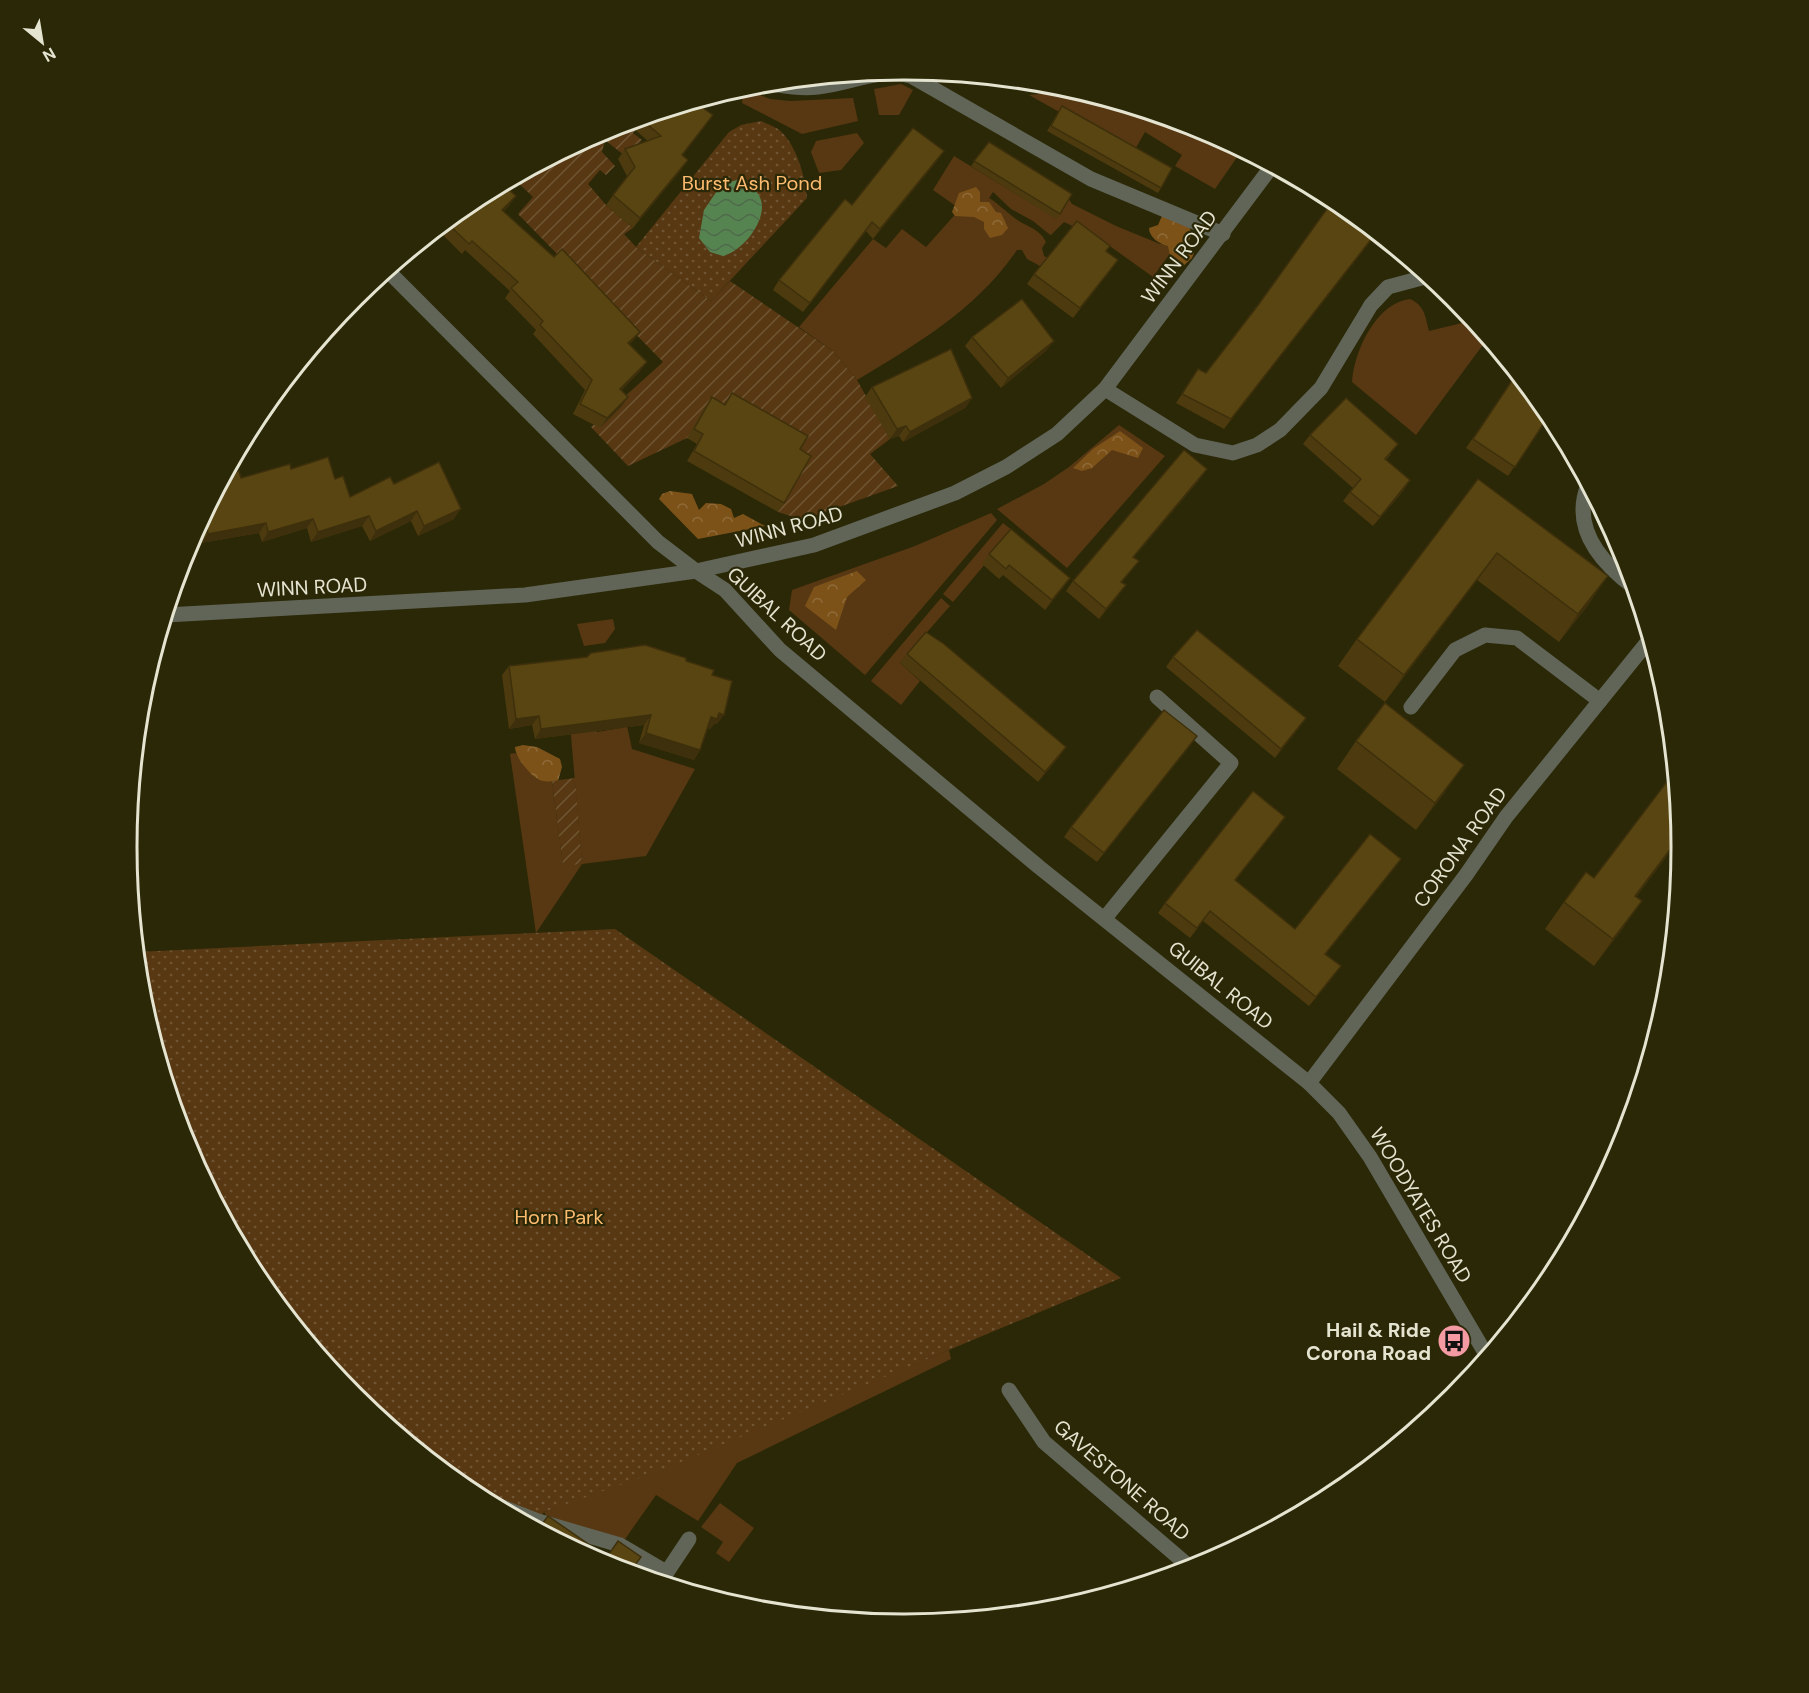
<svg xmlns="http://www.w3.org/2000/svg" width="1809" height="1693" viewBox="0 0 1809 1693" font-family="'DM Sans',sans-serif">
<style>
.grass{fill:#573812}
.forest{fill:url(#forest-crowns)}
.park{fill:url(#park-dots)}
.garden{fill:url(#garden-furrows)}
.water{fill:url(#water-waves)}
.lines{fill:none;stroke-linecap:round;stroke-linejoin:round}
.minor{stroke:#606557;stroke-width:15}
.tertiary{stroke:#606557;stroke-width:15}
.wall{fill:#4d3b0f}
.shaded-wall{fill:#3e300c}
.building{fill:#594511;stroke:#3e300c;stroke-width:1.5}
.labels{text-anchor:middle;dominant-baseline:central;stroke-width:4.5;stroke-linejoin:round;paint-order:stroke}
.park-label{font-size:20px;fill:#febc70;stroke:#2b2807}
.street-label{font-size:20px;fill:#e5e4d1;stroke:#2b2807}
.poi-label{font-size:20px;font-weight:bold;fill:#e5e4d1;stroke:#2b2807;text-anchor:end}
.rim{fill:none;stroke:#e5e4d1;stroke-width:3}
</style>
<defs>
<pattern id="forest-crowns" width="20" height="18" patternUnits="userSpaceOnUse" patternTransform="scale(1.5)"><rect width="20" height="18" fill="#7d5219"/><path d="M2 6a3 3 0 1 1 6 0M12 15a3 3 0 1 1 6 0" fill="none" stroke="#8f6b39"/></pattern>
<pattern id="park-dots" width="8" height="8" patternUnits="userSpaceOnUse" patternTransform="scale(1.5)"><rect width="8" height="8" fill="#573812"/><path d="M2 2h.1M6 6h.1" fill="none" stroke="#6f5533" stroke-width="1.8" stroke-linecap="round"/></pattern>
<pattern id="garden-furrows" width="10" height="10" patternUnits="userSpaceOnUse" patternTransform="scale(1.5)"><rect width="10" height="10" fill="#573812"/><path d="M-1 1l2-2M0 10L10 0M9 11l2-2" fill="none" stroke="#6f5533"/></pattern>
<pattern id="water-waves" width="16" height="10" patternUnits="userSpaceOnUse" patternTransform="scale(1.5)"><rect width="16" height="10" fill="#568451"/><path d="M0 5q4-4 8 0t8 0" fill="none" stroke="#4f6a4a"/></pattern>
</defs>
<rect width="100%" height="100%" fill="#2b2807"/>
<g class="grass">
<polygon points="901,84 913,90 899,115 879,115 874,89"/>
<polygon points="1061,85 1202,128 1242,150 1215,189 1175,166 1182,155 1145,132 1133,153 1029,95 1057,92"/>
<polygon points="743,88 770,99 790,101 853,98 858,121 802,134 742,103"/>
<polygon points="857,133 864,143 841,170 819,173 811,152 816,141"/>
<path d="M954 156 1056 218 1068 198 1072 204 1116 226 1160 244 1179 241 1153 277 1100 239 1064 222 1051 235 1049 234 1033 221 1011 209 993 192 989 198C999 204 1006 212 1016 219 1027 227 1039 228 1046 242L1042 248 1044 256 1050 259 1042 267 1027 259 1022 250H1017C977 309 917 344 857 380L833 351 799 327 873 239 886 248 902 229 926 247 960 209 933 190Z"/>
<path d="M1410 299C1425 306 1425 316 1429 331L1462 323 1458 302 1488 338 1416 435 1352 382C1354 351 1376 303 1410 299Z"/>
<polygon points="1119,425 1165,456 1067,568 997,509 1044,484 1069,467"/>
<polygon points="991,513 997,520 865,675 789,610 792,590 915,546"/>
<polygon points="1003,523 1013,531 953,602 943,594"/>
<polygon points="941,598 950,606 900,663 920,681 901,705 871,681"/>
<polygon points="613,619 615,629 605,643 584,646 577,624"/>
<polygon points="594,709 597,732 621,728 626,721 632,749 695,769 646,856 582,864 536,933 510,754 515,753 552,781 563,865 582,864 569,712"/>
<polygon points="949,1350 951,1359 737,1463 698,1521 656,1495 623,1542 548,1519 544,1512"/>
<polygon points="720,1503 754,1528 729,1562 716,1553 723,1542 701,1527"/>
</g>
<g class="forest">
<polygon points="976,187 980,192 980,202 989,202 996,212 1001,213 1008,228 1002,235 990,238 984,229 984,222 974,217 955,216 952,212 959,193"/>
<path d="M1162 216 1178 220 1180 224 1189 227 1192 233 1188 243 1194 253 1192 258 1182 267 1170 256 1168 246C1159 244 1149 237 1149 228L1158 225Z"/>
<polygon points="1120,431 1143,448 1138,458 1112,450 1092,468 1082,471 1073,468 1093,449"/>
<polygon points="670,491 692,494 699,510 706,503 721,504 731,509 734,518 743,514 765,526 698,539 659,499 662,494"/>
<polygon points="857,571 866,580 847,597 836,630 805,606 814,587"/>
<path d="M523 745 537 747 560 759 562 767 558 781C554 781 548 782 543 781 532 779 515 757 515 747Z"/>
</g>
<g class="park">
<path d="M761 121C766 123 773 126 778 129 796 143 805 176 807 198L711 301 636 247 729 132 741 125Z"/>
<polygon points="615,929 1121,1278 662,1470 544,1512 534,1526 472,1493 354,1396 258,1278 186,1144 142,998 137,952"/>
</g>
<g class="garden">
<polygon points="650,115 633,133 642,140 625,156 605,140 602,152 615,166 606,175 600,170 588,184 606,205 633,228 624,234 636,247 711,301 730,281 833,351 857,380 890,439 870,454 898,486 803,520 778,512 804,465 687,438 628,466 591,427 663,362 518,214 533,197 513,178 607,128"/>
<polygon points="575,778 582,864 563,866 552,781"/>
</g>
<path class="water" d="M743 178C751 186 761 193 762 205 763 225 742 251 723 256L710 252 699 238 704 210 721 185Z"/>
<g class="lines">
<g class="minor">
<path d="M766 83C784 86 800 89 818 87 850 84 880 67 911 76L1091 179 1223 234"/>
<polyline points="387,270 658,542 696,571 725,590 780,650 1039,867 1309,1083 1339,1113 1370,1157 1487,1356"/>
<polyline points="1105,389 1195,445 1233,453 1257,445 1280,430 1321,388 1371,305 1388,287 1429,276"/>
<path d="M1588 485C1571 528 1601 563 1635 588"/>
<polyline points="1411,707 1455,650 1485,635 1517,638 1600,701"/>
<polyline points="1105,918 1231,763 1157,697"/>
<polyline points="1309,1083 1466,875 1506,817 1650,639"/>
<polyline points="1009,1390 1044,1442 1191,1568"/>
<polyline points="489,1502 538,1521 620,1545 666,1572"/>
<polyline points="661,1581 689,1539"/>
</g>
<polyline class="tertiary" points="166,615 525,595 696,571 814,545 955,493 1006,467 1057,434 1105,389 1272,166"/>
</g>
<g class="wall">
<polygon points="694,102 706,125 682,155 688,160 681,170 633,228 606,205 627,176 618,159 625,149 648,141 626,122"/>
<polygon points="1062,106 1161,188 1158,193 1047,131"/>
<polygon points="989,142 1060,214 1056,219 971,166"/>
<polygon points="937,161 873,239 866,231 803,312 773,290 779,280 852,205"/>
<polygon points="473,200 509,206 503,211 554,257 640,332 630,344 640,371 621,391 628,397 621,407 600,428 573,414 585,390 533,334 536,330 505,298 510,291 465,250 462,254 437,229"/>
<polygon points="1337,200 1377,233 1224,429 1176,403 1198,369 1206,373"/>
<polygon points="1111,270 1073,318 1027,284 1034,274"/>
<polygon points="972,337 1047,350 1001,388 965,346"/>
<polygon points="1517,373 1550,414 1508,476 1466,448"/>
<polygon points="872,387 972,398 965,408 903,442 899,436 890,439 865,397"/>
<polygon points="732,393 800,449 784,503 778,512 687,461 697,444 687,438 705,407 712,397 724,405"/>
<polygon points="1310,435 1391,454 1386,460 1404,490 1373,526 1343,501 1353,488 1303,444"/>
<polygon points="291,469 335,479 350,497 394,484 454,519 418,536 411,521 370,541 362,526 311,542 307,528 262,542 259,533 201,543 200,537 192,539 226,474 241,478"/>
<polygon points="1200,479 1134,557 1139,561 1122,582 1119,595 1099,619 1066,591 1073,581"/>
<polygon points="1478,479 1589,604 1559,642 1477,580 1385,702 1338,666 1357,639"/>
<polygon points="989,554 1063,588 1045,610 1003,575 999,579 982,564"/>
<polygon points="907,654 1066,747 1059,757 1038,782 900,663"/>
<polygon points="1173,657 1299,728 1275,758 1166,667"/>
<polygon points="686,661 712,675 717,724 714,724 710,729 708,728 700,750 694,760 639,743 644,725 535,739 532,725 509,729 502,675 509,666"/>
<polygon points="1669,710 1670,722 1663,718"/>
<polygon points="1197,736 1097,862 1064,837 1071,827"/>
<polygon points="1356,741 1445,792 1416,830 1337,769"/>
<polygon points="1675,771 1681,837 1636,897 1623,928 1594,966 1545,929 1564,902 1594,878"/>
<polygon points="1285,817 1235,881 1295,929 1401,859 1326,954 1334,976 1309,1006 1203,921 1190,938 1158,913 1165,903"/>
</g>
<g class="shaded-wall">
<polygon points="713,115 706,125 675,165 682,155"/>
<polygon points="944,151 937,161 873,239 880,229"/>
<polygon points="688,160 681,170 633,228 640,218"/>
<polygon points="516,196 509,206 495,220 502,210"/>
<polygon points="872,222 866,231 803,312 810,303"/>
<polygon points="1376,233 1377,233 1224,429 1231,419"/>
<polygon points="1118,260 1111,270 1073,318 1080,308"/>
<polygon points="341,328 335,336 317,343 324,334"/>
<polygon points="640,332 633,341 621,352 628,343"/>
<polygon points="1054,341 1047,350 1001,388 1008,378"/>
<polygon points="647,362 640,371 613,399 620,389"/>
<polygon points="628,397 621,407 600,428 607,418"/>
<polygon points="972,398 965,408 903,442 910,432"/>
<polygon points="906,426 899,436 890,439 897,429"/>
<polygon points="1207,469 1200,479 1126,566 1133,557"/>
<polygon points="1410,480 1404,490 1373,526 1380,517"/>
<polygon points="461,509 454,519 418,536 424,526"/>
<polygon points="417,511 411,521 370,541 376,531"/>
<polygon points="369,516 362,526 311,542 318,532"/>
<polygon points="313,519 307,528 262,542 268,532"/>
<polygon points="266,523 259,533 201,543 208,534"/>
<polygon points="207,527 200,537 192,539 197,529"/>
<polygon points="1497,553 1477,580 1385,702 1404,675"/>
<polygon points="1608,576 1589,604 1559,642 1578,614"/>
<polygon points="1070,578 1063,588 1045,610 1052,600"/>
<polygon points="1126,585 1119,595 1099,619 1106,609"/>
<polygon points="719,713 724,715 717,724 714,724 710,729 705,727 711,717"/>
<polygon points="651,715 644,725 535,739 541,729"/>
<polygon points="539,716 532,725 509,729 516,719"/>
<polygon points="1306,718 1299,728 1275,758 1281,749"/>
<polygon points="646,733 700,750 694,760 639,743"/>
<polygon points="1197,736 1190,746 1097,862 1104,853"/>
<polygon points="1066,747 1059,757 1038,782 1045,772"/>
<polygon points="1464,765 1445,792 1416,830 1435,803"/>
<polygon points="1285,817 1279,826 1228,890 1235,880"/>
<polygon points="1681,835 1681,837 1616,923 1635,896"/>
<polygon points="1401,859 1394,868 1319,963 1325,954"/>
<polygon points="1642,901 1623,928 1594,966 1613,939"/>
<polygon points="1341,966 1334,976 1309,1006 1316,997"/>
</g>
<g class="building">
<polygon points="694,102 713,115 682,155 688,160 640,218 613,195 635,167 625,149 661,136 640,118"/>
<polygon points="1062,106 1172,168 1161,188 1051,126"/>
<polygon points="913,128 944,151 880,229 872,222 810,303 779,280 845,199 852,205"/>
<polygon points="989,142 1072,194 1060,214 974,161"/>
<polygon points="503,184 516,196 502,210 554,257 562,249 640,332 628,343 647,362 620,389 628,397 607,418 580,404 592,380 540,325 543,321 511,288 518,282 472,241 469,244 446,222 473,200"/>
<polygon points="1334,199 1376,233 1231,419 1182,394 1198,369 1206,373 1259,304"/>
<polygon points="1077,221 1110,246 1106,251 1118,260 1080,308 1034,274"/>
<polygon points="1022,299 1054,341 1008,378 972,337"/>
<polygon points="337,318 341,328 324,334"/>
<polygon points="951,349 972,398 910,432 906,426 897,429 872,387"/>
<polygon points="1517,373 1550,414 1515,467 1473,439"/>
<polygon points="732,393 808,436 800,449 811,456 784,503 694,451 703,434 694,429 712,397 725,405"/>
<polygon points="1346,398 1398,444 1385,459 1410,480 1380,517 1350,492 1361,479 1310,435"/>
<polygon points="1184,450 1207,469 1133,557 1139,561 1121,582 1126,585 1106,609 1073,581"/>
<polygon points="328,457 335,479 343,476 350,497 390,477 394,484 439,462 461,509 424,526 417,511 376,531 369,516 318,532 313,519 268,532 266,523 208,534 207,527 197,529 226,474 239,471 241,478 290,464 291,469"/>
<polygon points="1478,479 1608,576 1578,614 1497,553 1404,675 1357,639"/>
<polygon points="1011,529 1070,578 1052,600 1009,565 1006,569 989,554"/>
<polygon points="1197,630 1306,718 1281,749 1173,657"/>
<polygon points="926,632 944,644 1066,747 1045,772 907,654"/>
<polygon points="645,645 686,658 686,661 714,670 712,675 732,681 724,715 719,713 717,719 711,717 700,750 646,733 651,715 541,729 539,716 516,719 509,666 587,657 591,653"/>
<polygon points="1385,703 1464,765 1435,803 1356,741"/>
<polygon points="1164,710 1197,736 1104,853 1071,827"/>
<polygon points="1675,771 1681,835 1635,896 1642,901 1613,939 1564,902 1586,872 1594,878"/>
<polygon points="1253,791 1285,817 1235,880 1295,929 1370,834 1401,859 1325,954 1341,966 1316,997 1210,911 1197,928 1165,903"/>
<polygon points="548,1516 607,1557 618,1541 641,1557 630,1572 607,1565 539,1528"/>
</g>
<defs>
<g id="bus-disc" transform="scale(1.725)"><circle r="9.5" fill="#f49aa2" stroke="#2b2807"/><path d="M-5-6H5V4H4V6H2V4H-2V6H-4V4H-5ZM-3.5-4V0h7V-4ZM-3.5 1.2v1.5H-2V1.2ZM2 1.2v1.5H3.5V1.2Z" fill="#111"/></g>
</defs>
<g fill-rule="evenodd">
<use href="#bus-disc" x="1454" y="1341"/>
</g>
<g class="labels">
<g class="park-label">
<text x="752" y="183">Burst Ash Pond</text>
<text x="559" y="1217">Horn Park</text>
</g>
<g class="street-label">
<text transform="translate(1179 257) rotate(-53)">WINN ROAD</text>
<text transform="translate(789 527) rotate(-15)">WINN ROAD</text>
<text transform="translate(312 587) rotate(-3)">WINN ROAD</text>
<text transform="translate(777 614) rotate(43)">GUIBAL ROAD</text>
<text transform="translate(1460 847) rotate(-54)">CORONA ROAD</text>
<text transform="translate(1221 985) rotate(39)">GUIBAL ROAD</text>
<text transform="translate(1421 1205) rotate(59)">WOODYATES ROAD</text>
<text transform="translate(1122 1480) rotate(41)">GAVESTONE ROAD</text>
</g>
<g class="poi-label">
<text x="1431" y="1330">Hail &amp; Ride<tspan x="1431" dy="23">Corona Road</tspan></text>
</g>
</g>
<path d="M0 0H1809V1693H0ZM137 847a767 767 0 1 1 1534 0a767 767 0 1 1-1534 0Z" fill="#2b2807" fill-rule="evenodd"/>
<path class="rim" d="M137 847a767 767 0 1 1 1534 0a767 767 0 1 1-1534 0Z"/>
<g transform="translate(42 42) rotate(150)" stroke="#2b2807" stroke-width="4.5" paint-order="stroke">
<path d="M0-4.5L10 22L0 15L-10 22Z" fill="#e5e4d1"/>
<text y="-9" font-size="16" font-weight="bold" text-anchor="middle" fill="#e5e4d1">N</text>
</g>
</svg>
